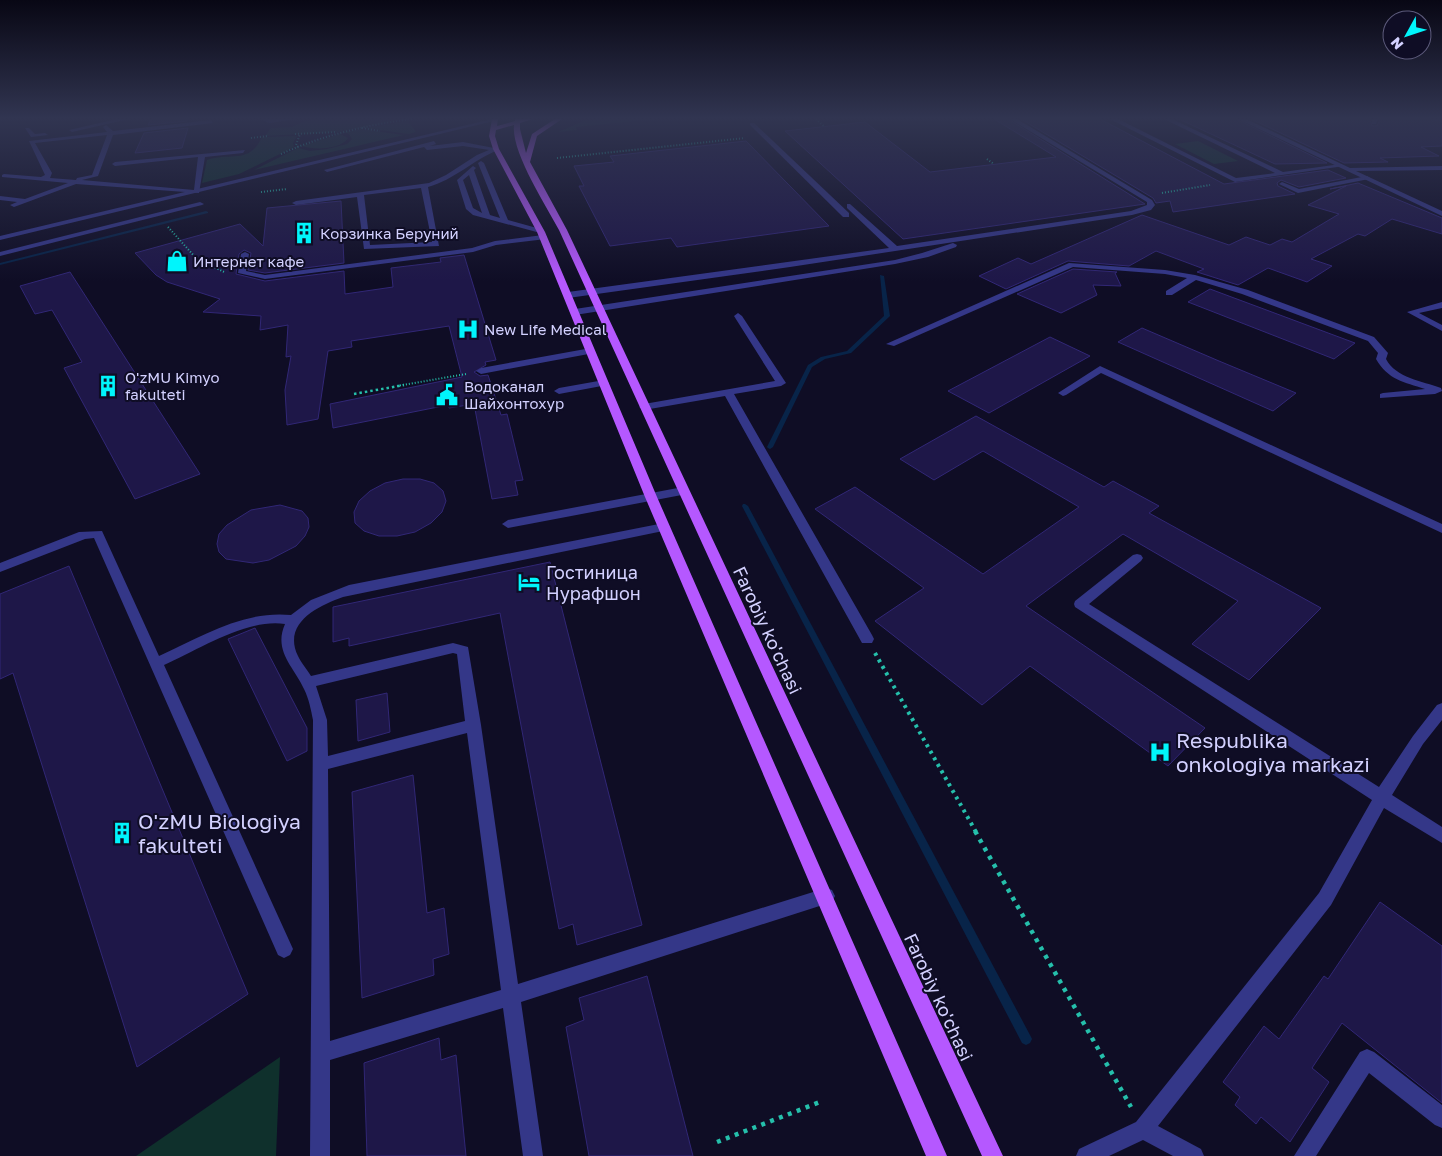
<svg xmlns="http://www.w3.org/2000/svg" width="1442" height="1156" viewBox="0 0 1442 1156" font-family="'Golos Text',sans-serif">
<style>
.green{fill:#0f302c}
.lines{fill:none;stroke-linecap:round;stroke-linejoin:round}
.stream{fill:#082449;fill-rule:evenodd}
.building{fill:#1e1748;stroke:#312776}
.path-far3{stroke:#25bfab;stroke-width:2;stroke-dasharray:1 2;stroke-linecap:butt}
.path-far2{stroke:#25bfab;stroke-width:2.5;stroke-dasharray:2.5 3;stroke-linecap:butt}
.path-far1{stroke:#25bfab;stroke-width:4;stroke-dasharray:3 4.5;stroke-linecap:butt}
.path{stroke:#25bfab;stroke-width:4.5;stroke-dasharray:4 5.5;stroke-linecap:butt}
.service{fill:#343788;fill-rule:evenodd}
.pedestrian{fill:#343788;fill-rule:evenodd}
.minor{fill:#343788;fill-rule:evenodd}
.primary{fill:#b558ff;fill-rule:evenodd}
.labels{text-anchor:middle;dominant-baseline:central;stroke-width:4;stroke-linejoin:round;paint-order:stroke}
.far-poi-label{font-size:15px;fill:#d3d1ff;stroke:#0f0d25;text-anchor:start}
.poi-label{font-size:18px;fill:#d3d1ff;stroke:#0f0d25;text-anchor:start}
.street-label{font-size:18px;fill:#d3d1ff;stroke:#0f0d25}
.near-poi-label{font-size:21px;fill:#d3d1ff;stroke:#0f0d25;text-anchor:start}
</style>
<rect width="100%" height="100%" fill="#0f0d25"/>
<g class="green">
<polygon points="316,119 406,119 339,132 265,136 271,128 292,127 302,122"/>
<polygon points="655,119 576,127 577,130 558,132 586,120"/>
<polygon points="408,121 416,132 409,134 364,128"/>
<polygon points="360,129 404,135 254,170 298,148 310,151 327,149 347,144 352,139 349,134 344,132"/>
<path d="M340 134 348 138C340 150 314 150 302 146Z"/>
<path d="M297 136 293 143 294 147 239 174 202 183 207 160C231 152 249 165 262 137Z"/>
<polygon points="1198,141 1238,161 1214,164 1175,144"/>
<polygon points="280,1057 276,1156 136,1156"/>
</g>
<g class="lines">
<g class="stream">
<polygon points="206,211 208,212 208,213 0,265 0,263"/>
<polygon points="880,275 884,276 890,316 851,353 825,359 812,367 773,447 770,449 768,448 767,447 808,365 821,357 847,351 884,316"/>
<polygon points="743,504 745,504 748,506 1030,1035 1032,1039 1030,1043 1026,1045 1022,1043 742,506"/>
</g>
</g>
<g class="building">
<polygon points="151,119 187,119 187,121 148,125"/>
<polygon points="994,119 1008,119 1145,204 903,239 785,131 865,122 930,172 1056,157"/>
<polygon points="1021,119 1100,119 1224,184 1328,170 1346,178 1299,187 1281,180 1277,183 1278,186 1295,194 1173,212 1170,201 1156,203 1153,198"/>
<polygon points="1179,119 1236,119 1327,163 1275,164"/>
<polygon points="1251,119 1370,119 1372,126 1377,126 1380,119 1429,119 1442,121 1442,146 1421,147 1439,156 1380,158 1388,162 1344,163"/>
<polygon points="188,128 182,148 135,153 144,133"/>
<polygon points="746,141 829,226 677,247 671,238 610,246 579,186 584,186 574,166 614,162 610,156"/>
<polygon points="1358,183 1442,218 1442,234 1392,219 1365,236 1358,234 1311,259 1332,266 1307,282 1268,268 1238,285 1197,272 1204,269 1156,251 1129,266 1068,261 1006,289 979,276 1018,258 1031,264 1142,215 1229,245 1246,237 1270,245 1282,239 1292,242 1339,214 1308,205 1346,186 1330,189"/>
<polygon points="341,201 344,263 265,273 248,270 251,253 244,250 239,254 236,274 265,281 344,271 345,294 393,287 391,268 441,262 440,258 464,255 496,360 485,362 486,365 474,372 480,376 488,375 501,415 507,414 523,480 515,481 518,495 492,499 474,404 449,408 448,405 333,428 330,404 462,377 449,326 351,341 352,347 328,351 318,419 287,425 285,390 291,356 286,357 288,325 260,330 261,316 203,312 220,299 167,282 156,275 135,253 240,224 263,246 267,208"/>
<polygon points="1073,269 1117,272 1115,273 1121,286 1093,285 1097,295 1061,313 1017,294"/>
<polygon points="70,272 200,474 135,499 64,368 82,362 52,310 35,314 20,286"/>
<polygon points="1210,289 1355,343 1334,359 1188,302"/>
<polygon points="1142,328 1219,361 1296,393 1273,411 1118,342"/>
<polygon points="1050,337 1090,356 989,413 948,391"/>
<polygon points="976,416 1104,487 1113,481 1159,506 1149,513 1321,608 1249,680 1192,644 1238,601 1123,534 1026,606 1205,728 1168,766 1030,666 982,705 875,621 924,588 815,509 855,487 983,574 1079,507 983,451 934,480 900,459"/>
<polygon points="403,479 420,479 434,483 443,491 446,501 442,512 431,523 415,532 397,536 379,536 364,531 355,523 354,512 359,501 370,491 385,483"/>
<polygon points="280,505 302,511 308,518 309,527 305,536 296,546 269,560 253,563 226,559 219,552 217,544 219,534 227,525 251,510"/>
<polygon points="550,562 642,925 577,945 573,924 559,929 500,613 349,646 349,638 333,642 333,607"/>
<polygon points="69,566 248,994 137,1067 13,673 0,679 0,594"/>
<polygon points="255,628 307,728 307,751 287,761 228,639"/>
<polygon points="387,693 390,732 358,741 356,700"/>
<polygon points="413,775 427,913 444,908 449,954 433,959 434,975 362,998 352,792"/>
<polygon points="1380,902 1442,946 1442,1103 1342,1023 1312,1068 1329,1082 1290,1142 1261,1117 1256,1124 1235,1105 1240,1097 1223,1082 1264,1026 1279,1039 1324,976 1328,979"/>
<polygon points="647,976 693,1156 589,1156 566,1027 584,1020 579,998"/>
<polygon points="439,1038 441,1060 456,1055 466,1156 367,1156 364,1063"/>
</g>
<g class="lines">
<g class="path-far3">
<polyline points="816,119 825,127"/>
<polyline points="362,128 380,131"/>
<polyline points="295,134 336,132"/>
<polyline points="251,138 267,136"/>
<polyline points="298,147 296,145 300,134"/>
<path d="M281 154C323 135 367 125 412 119"/>
<polyline points="557,158 745,138"/>
<polyline points="987,159 994,164"/>
<polyline points="261,192 287,189"/>
<polyline points="1162,193 1210,185"/>
<polyline points="168,227 196,258 224,272"/>
<polyline points="397,386 466,374"/>
</g>
<polyline class="path-far2" points="354,394 404,385"/>
<polyline class="path-far1" points="875,653 976,832"/>
<g class="path">
<polyline points="975,831 1131,1107"/>
<polyline points="717,1142 820,1102"/>
</g>
<g class="service">
<polygon points="117,119 129,119 72,132 69,130"/>
<polygon points="261,119 297,119 269,123"/>
<polygon points="1010,119 1017,119 1152,200 1155,205 1151,210 1132,215 790,267 568,298 564,295 568,292 889,248 847,208 847,204 850,204 897,246 1131,211 1147,205 1147,202"/>
<polygon points="1110,119 1118,119 1236,178 1275,173 1164,119 1172,119 1283,172 1341,164 1344,166 1235,182"/>
<polygon points="1372,119 1378,119 1376,124 1372,124"/>
<path d="M211 120 213 123 113 135 98 176 82 180 194 190 198 157 115 166 112 164 115 162 245 150 243 153 205 157 199 193 76 184 14 207 10 205 17 202 0 200V196L25 199 68 183 2 177V175L4 174 41 177 45 175 29 141 107 132 103 127 106 125 113 131ZM107 135 92 175 77 178 76 180 50 178 52 173 35 143Z"/>
<polygon points="750,123 754,123 849,213 849,217 843,217 750,125"/>
<polygon points="25,128 29,128 35,134 45,133 48,135 31,137"/>
<path d="M496 147 498 150C473 160 454 180 428 187L439 246 364 249 357 197 296 205 292 203 296 201 429 183 446 175 477 155ZM421 188 432 242 370 245 364 195Z"/>
<path d="M481 161 484 163 508 220 544 230V234L473 215 466 209 457 180 473 166 476 168 474 170 490 215 500 218 478 163ZM469 175 482 213 473 208 463 180Z"/>
<polygon points="1367,176 1370,178 1369,179 1298,193 1279,184 1282,182 1299,189"/>
<polygon points="543,235 547,237 546,239 496,245 473,252 265,279 238,273 241,254 245,252 249,254 246,271 265,275 472,248 495,241"/>
<polygon points="953,243 957,245 956,247 928,257 895,264 575,315 571,312 575,309 895,260 922,253"/>
<path d="M1069 263 1165 270 1195 275 1248 290 1374 337 1388 353 1386 359C1396 378 1422 381 1441 388L1442 391 1435 394 1380 398V394L1383 393 1425 389C1404 382 1388 380 1376 359L1378 353 1368 341 1242 294 1196 280 1172 295H1166V291L1187 278 1165 274 1073 267 894 346 886 344Z"/>
<polygon points="738,313 742,316 786,383 781,386 734,394 872,635 874,639 872,643 862,643 725,396 644,410 639,407 644,404 775,381 734,316"/>
<polygon points="591,348 594,349 594,353 481,374 476,371 481,368"/>
<polygon points="1100,366 1442,524 1442,533 1101,373 1066,395 1063,396 1058,393"/>
<polygon points="604,380 609,383 607,385 559,394 554,391 559,388"/>
<polygon points="683,487 689,491 687,494 508,528 502,524 508,520"/>
<path d="M664 523 668 524 670 527 668 530 343 597C318 606 282 623 298 656 301 663 307 669 311 676L453 643 468 647 481 725 518 984 826 888 832 890 835 896 832 902 521 1002 543 1156H523L503 1008 330 1060V1156H310L313 720C311 710 309 699 304 689 294 667 273 651 285 624 247 618 198 650 164 665L293 949 290 955 284 958 278 955 94 538 85 539 0 572V563L79 532 102 531 159 656C201 637 244 610 291 615L311 600 349 585ZM453 653 457 654 465 721 328 756 327 720 316 686ZM467 733 501 990 330 1041 328 769Z"/>
<polygon points="1137,554 1141,555 1143,558 1141,561 1089,604 1379,787 1413,736 1437,705 1442,703 1442,720 1423,744 1392,795 1442,827 1442,843 1384,808 1331,905 1158,1126 1201,1149 1204,1156 1173,1156 1143,1140 1109,1156 1076,1156 1079,1149 1136,1122 1319,893 1372,800 1075,607 1074,604 1075,601 1133,555"/>
<polygon points="1367,1049 1374,1052 1442,1105 1442,1128 1435,1125 1369,1073 1316,1156 1294,1156 1360,1052"/>
</g>
<polygon class="pedestrian" points="200,202 204,204 202,205 0,256 0,252"/>
<g class="minor">
<polygon points="492,119 498,120 0,240 0,236"/>
<polygon points="1238,119 1246,119 1350,168 1442,166 1442,170 1356,171 1442,211 1442,216"/>
<polygon points="434,141 436,144 430,146 463,142 499,149 496,151 463,146 427,150 424,147 327,172 324,170"/>
<polygon points="1442,302 1442,308 1419,313 1442,325 1442,331 1407,312"/>
</g>
<path class="primary" d="M492 119H498L497 126 515 121V119H533L520 123V129L526 153 532 134 555 119H562L537 136 530 162 567 230 1003 1156H982L559 230C546 205 511 152 514 125L496 130 495 136 499 149 545 232 657 497 947 1156H926L645 497 537 232 493 149 489 136Z"/>
</g>
<linearGradient id="sky" x2="0" y2="1"><stop stop-color="#080714"/><stop offset="0.42" stop-color="#313551"/><stop offset="1" stop-color="#313551" stop-opacity="0"/></linearGradient>
<rect width="1442" height="281" fill="url(#sky)"/>
<defs>
<g id="building-bare" transform="scale(1.725)"><path d="M-4-6H4V6H1V3H-1V6H-4ZM-2.5-4.3h1.7v1.8h-1.7ZM.8-4.3h1.7v1.8H.8ZM-2.5-1h1.7V.8h-1.7ZM.8-1h1.7V.8H.8Z" fill="#00f5fc" stroke="#0f0d25" stroke-width="2.5" paint-order="stroke"/></g>
<g id="shop-bare" transform="scale(1.725)"><path d="M-5-2.5h2.3a2.7 3.5 0 0 1 5.4 0H5L5.5 6h-11ZM-1.5-2.5h3a1.5 2.3 0 0 0-3 0Z" fill="#00f5fc" stroke="#0f0d25" stroke-width="2.5" paint-order="stroke"/></g>
<g id="hospital-bare" transform="scale(1.725)"><path d="M-5-5h3v3.5h4V-5h3V5h-3V1.5h-4V5h-3Z" fill="#00f5fc" stroke="#0f0d25" stroke-width="2.5" paint-order="stroke"/></g>
<g id="civic-bare" transform="scale(1.725)"><path d="M-.6-6.5H3V-4.5H.6V-3L4-1V1h2V6H-6V1h2V-1L-.6-3ZM-1.2 2.5V6h2.4V2.5Z" fill="#00f5fc" stroke="#0f0d25" stroke-width="2.5" paint-order="stroke"/></g>
<g id="hotel-bare" transform="scale(1.725)"><path d="M-6-4.5h1.5V1H6V5H4.5V3h-9V5H-6ZM-4 0a1.8 1.8 0 1 1 3.6 0ZM.5 0V-2.5h3Q6-2.5 6 0Z" fill="#00f5fc" stroke="#0f0d25" stroke-width="2.5" paint-order="stroke"/></g>
</defs>
<g fill-rule="evenodd">
<use href="#building-bare" x="304" y="233"/>
<use href="#shop-bare" x="177" y="261"/>
<use href="#hospital-bare" x="468" y="329"/>
<use href="#building-bare" x="108" y="386"/>
<use href="#civic-bare" x="447" y="395"/>
<use href="#hotel-bare" x="529" y="582"/>
<use href="#hospital-bare" x="1160" y="752"/>
<use href="#building-bare" x="122" y="833"/>
</g>
<g class="labels">
<g class="far-poi-label">
<text x="320" y="233">Корзинка Беруний</text>
<text x="193" y="261">Интернет кафе</text>
<text x="484" y="329">New Life Medical</text>
<text x="125" y="377">O'zMU Kimyo<tspan x="125" dy="17">fakulteti</tspan></text>
<text x="464" y="386">Водоканал<tspan x="464" dy="17">Шайхонтохур</tspan></text>
</g>
<g class="poi-label">
<text x="546" y="572">Гостиница<tspan x="546" dy="21">Нурафшон</tspan></text>
</g>
<g class="street-label">
<text transform="translate(768 630) rotate(65)">Farobiy ko'chasi</text>
<text transform="translate(939 997) rotate(65)">Farobiy ko'chasi</text>
</g>
<g class="near-poi-label">
<text x="1176" y="740">Respublika<tspan x="1176" dy="24">onkologiya markazi</tspan></text>
<text x="138" y="821">O'zMU Biologiya<tspan x="138" dy="24">fakulteti</tspan></text>
</g>
</g>
<g transform="translate(1407 35) rotate(230)"><circle r="24" fill="#0f0d25" stroke="#5d5b7c"/>
<path d="M0-4L9 19L0 12L-9 19Z" fill="#00f5fc"/>
<text y="-8" font-size="14" font-weight="bold" text-anchor="middle" fill="#d3d1ff">N</text>
</g>
</svg>
